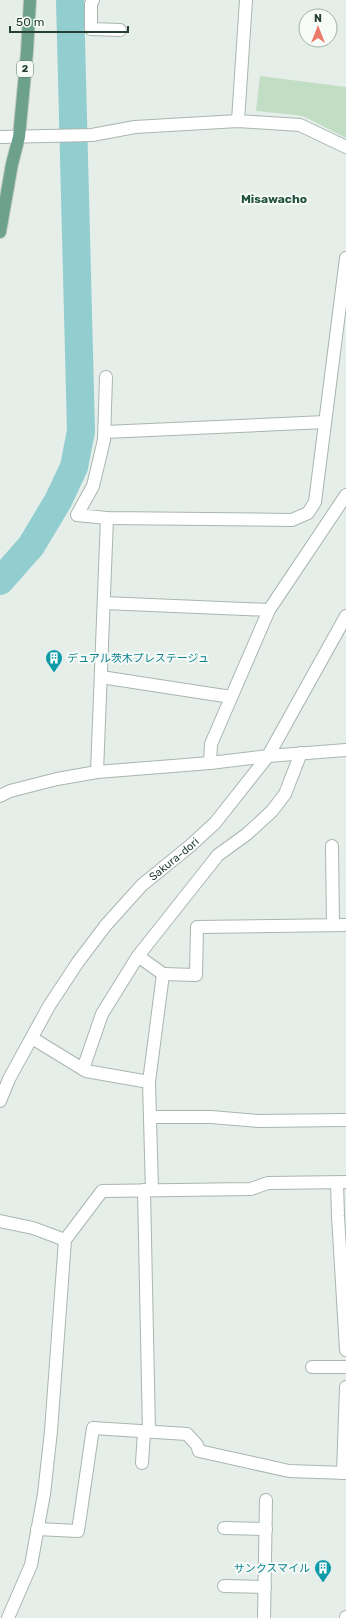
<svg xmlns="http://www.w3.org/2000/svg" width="346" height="1618" viewBox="0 0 346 1618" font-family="Rubik,'Noto Sans JP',sans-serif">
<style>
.green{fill:#c1dec5}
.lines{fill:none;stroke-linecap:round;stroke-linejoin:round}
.river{stroke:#92cdd0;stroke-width:28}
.minor-casing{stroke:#a9b6b0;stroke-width:14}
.major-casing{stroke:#c2cac7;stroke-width:14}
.minor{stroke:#fff;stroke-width:12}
.major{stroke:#6da18e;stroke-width:12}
.labels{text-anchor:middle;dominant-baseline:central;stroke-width:4;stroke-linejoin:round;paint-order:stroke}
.shield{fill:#f7fbf8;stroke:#657870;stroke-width:1}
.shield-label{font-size:10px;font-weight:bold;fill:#264036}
.culture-label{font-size:11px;fill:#0d838f;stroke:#f7fbf8;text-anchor:start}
.street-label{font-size:11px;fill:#264036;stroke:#f7fbf8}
.neighbourhood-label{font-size:12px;font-weight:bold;fill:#225140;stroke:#f7fbf8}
</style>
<rect width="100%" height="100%" fill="#e6eeea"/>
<polygon class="green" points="260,76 346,87 346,138 305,117 296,115 256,111"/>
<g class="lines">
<polyline class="river" points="0,581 31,546 58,501 74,467 81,431 70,0"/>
<g class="minor-casing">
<g id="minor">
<polyline points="93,0 91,4 91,29 120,30"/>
<polyline points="238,121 246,0"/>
<polyline points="0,137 92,135 135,127 238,121 300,125 346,147"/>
<polyline points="106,377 104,440 93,486 77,515 107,518 292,520 308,513 315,502 346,258"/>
<polyline points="105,432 325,422"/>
<polyline points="104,603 269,610"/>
<polyline points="101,677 231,697"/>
<polyline points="210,763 211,744 269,610 346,495"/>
<polyline points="97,772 107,518"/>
<polyline points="0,796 10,791 57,779 97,772 210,763 268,756 346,750"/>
<polyline points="332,846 333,925"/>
<polyline points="138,956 163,974 149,1082"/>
<polyline points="163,974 196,975 197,927 346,925"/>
<polyline points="32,1038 86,1071 149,1082 152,1190"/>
<polyline points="83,1069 102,1014 138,956 218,855 247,834 272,811 285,794 301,753"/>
<path id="s1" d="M0 1101 9 1079 49 1006 78 962 106 925 142 885 190 846 215 823 268 756 346 616"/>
<polyline points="150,1117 211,1117 258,1121 346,1120"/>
<polyline points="337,1183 338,1216 346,1350"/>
<polyline points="144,1190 149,1432"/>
<polyline points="0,1221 33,1228 65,1240"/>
<polyline points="312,1367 346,1367"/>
<polyline points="142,1463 144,1432"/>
<polyline points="343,1473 346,1387"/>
<polyline points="224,1528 266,1529"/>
<polyline points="37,1529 78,1531 93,1428 187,1434 197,1445 199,1451 289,1471 346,1473"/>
<polyline points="224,1586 265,1587"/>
<polyline points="8,1618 31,1565 44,1494 51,1431 65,1240 102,1191 251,1189 268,1183 346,1182"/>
<polyline points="264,1618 266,1500"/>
<polyline points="346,1618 346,1617"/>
</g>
</g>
<g class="major-casing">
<polyline id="major" points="0,232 12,164 19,137 27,52 30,0"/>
</g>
<use href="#minor" class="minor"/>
<use href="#major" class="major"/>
</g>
<defs>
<g id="building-pin" transform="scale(0.9)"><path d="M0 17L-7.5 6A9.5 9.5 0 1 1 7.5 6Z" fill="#0f9aa8" stroke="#f7fbf8"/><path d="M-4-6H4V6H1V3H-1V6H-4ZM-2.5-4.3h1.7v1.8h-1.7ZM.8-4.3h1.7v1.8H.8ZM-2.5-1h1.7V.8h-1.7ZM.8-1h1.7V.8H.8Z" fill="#fff"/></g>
</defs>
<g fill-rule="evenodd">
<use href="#building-pin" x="54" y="658"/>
<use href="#building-pin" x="323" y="1568"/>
</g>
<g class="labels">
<rect class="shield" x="17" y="61" width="16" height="16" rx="3"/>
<g class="shield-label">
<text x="25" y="69">2</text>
</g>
<g class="culture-label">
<text x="67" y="658">デュアル茨木プレステージュ</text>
<text x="310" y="1568" text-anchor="end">サンクスマイル</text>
</g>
<g class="street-label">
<text stroke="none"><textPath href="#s1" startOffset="301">Sakura-dori</textPath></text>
</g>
<g class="neighbourhood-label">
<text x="274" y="199">Misawacho</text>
</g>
</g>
<g transform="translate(318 28)"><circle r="19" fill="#f7fbf8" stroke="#a3b0aa"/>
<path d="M0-3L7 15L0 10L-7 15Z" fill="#eb7968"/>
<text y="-6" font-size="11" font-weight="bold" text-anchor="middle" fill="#264036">N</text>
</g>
<path d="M10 26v6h118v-6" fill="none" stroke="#264036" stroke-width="2"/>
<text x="16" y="26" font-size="12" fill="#264036" stroke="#f7fbf8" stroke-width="3" paint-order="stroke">50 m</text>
</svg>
